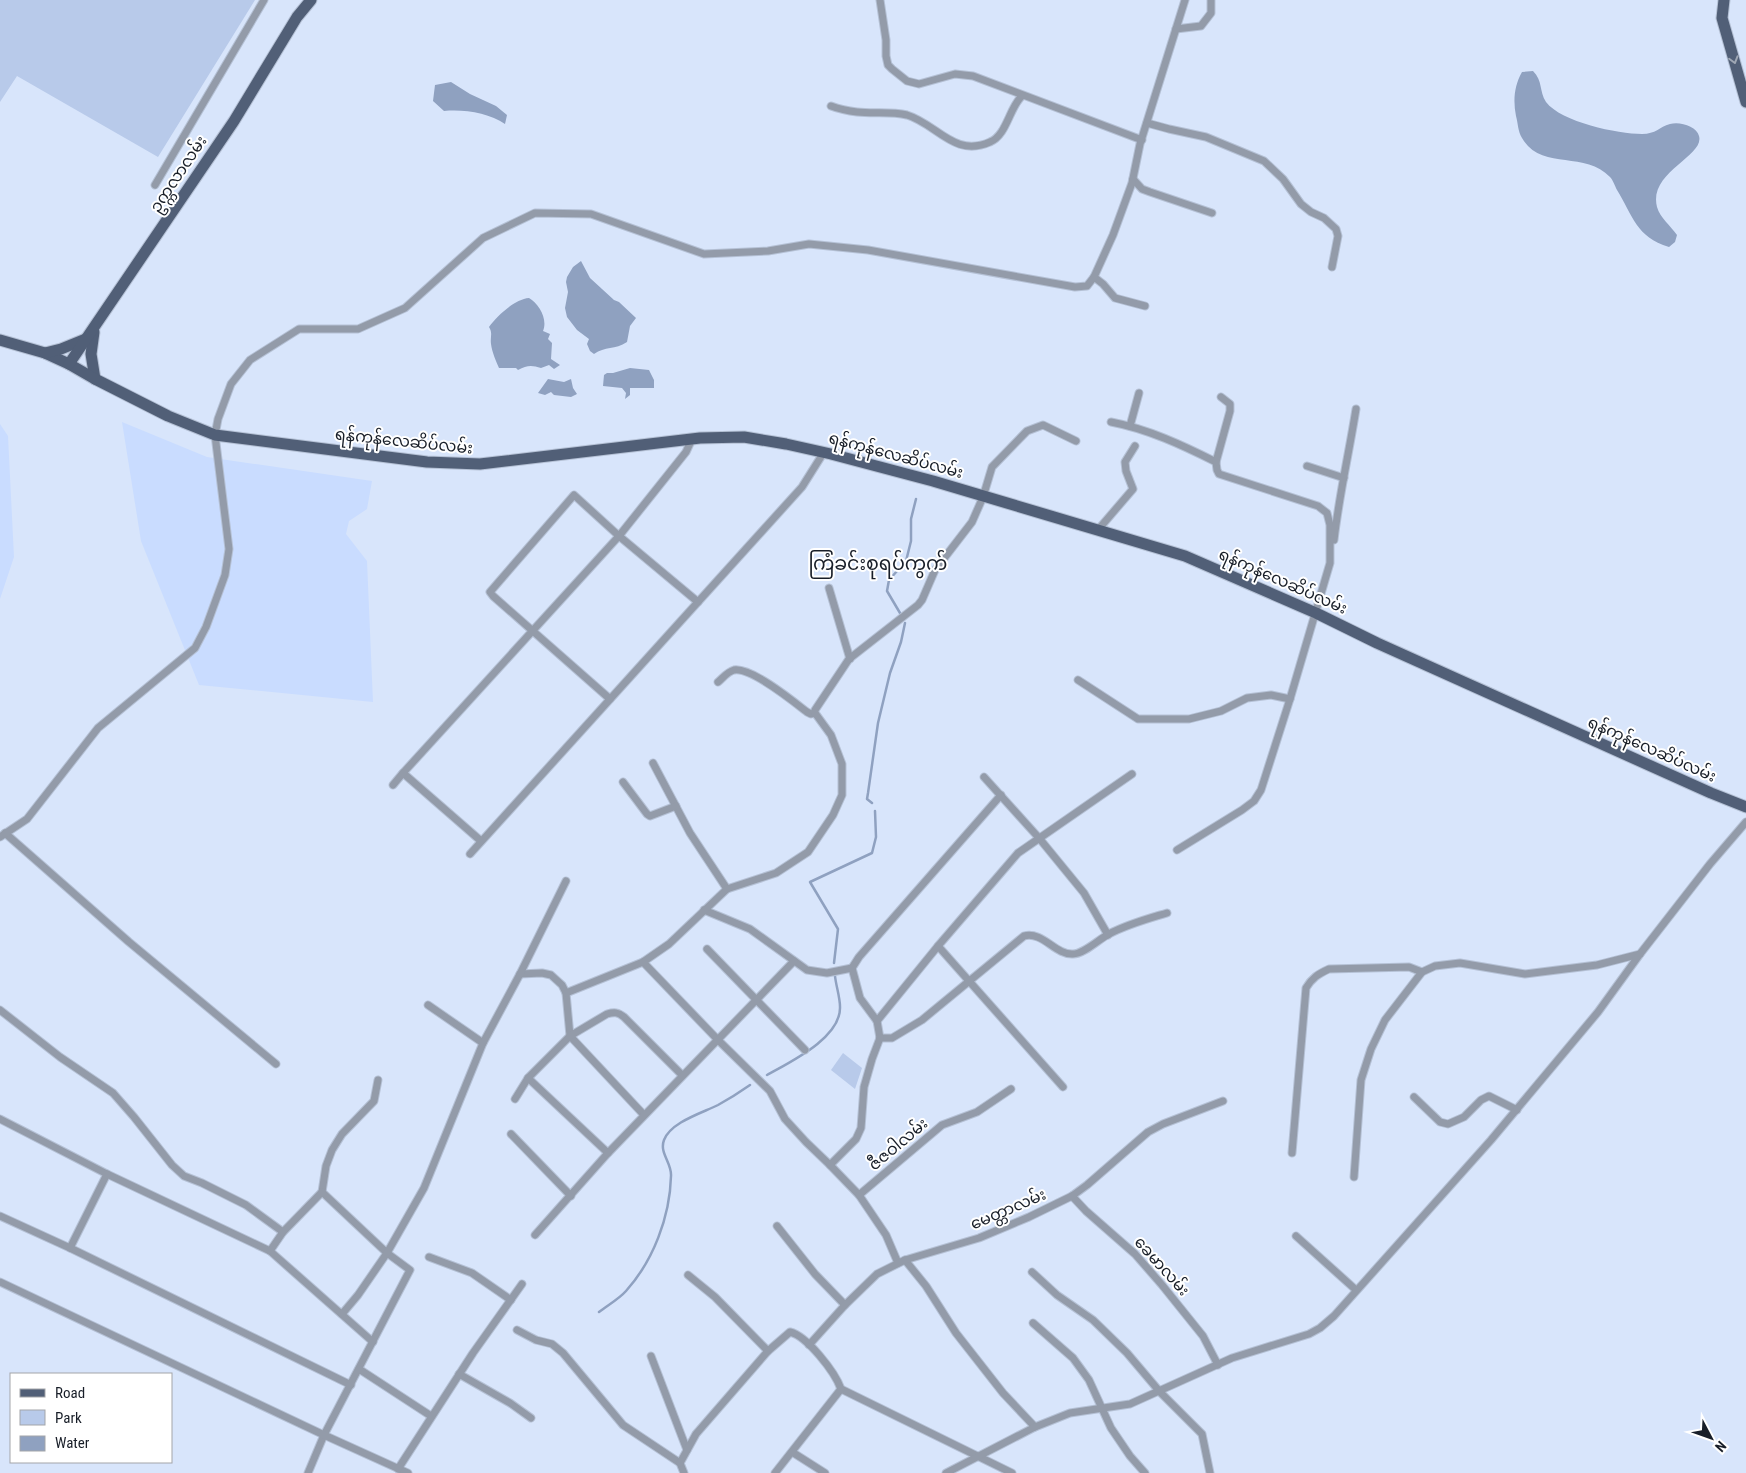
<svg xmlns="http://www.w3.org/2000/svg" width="1746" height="1473" font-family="'Roboto Condensed','Noto Sans Myanmar',sans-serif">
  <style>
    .built { fill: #c9dcff }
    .green { fill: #b8caea }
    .water { fill: #8fa1c0 }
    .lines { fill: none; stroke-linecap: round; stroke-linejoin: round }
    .stream { stroke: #8fa1c0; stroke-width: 2.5 }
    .street-casing { stroke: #b5c1d5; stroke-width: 9 }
    .primary-casing { stroke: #b5c1d5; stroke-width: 13 }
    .street { stroke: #939ba9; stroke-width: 7 }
    .primary { stroke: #515f77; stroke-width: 11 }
    .oneway { stroke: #9fa7b4 }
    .labels { text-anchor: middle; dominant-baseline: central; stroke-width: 4; stroke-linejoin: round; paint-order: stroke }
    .street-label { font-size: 16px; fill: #181e28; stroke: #fff }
    .quarter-label { font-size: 19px; fill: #181e28; stroke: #fff }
  </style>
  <rect width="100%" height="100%" fill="#d8e5fb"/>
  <g class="built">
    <polygon points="122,422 207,457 372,481 367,509 349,521 346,534 367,561 373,702 199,685 141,541"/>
    <polygon points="0,424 8,436 14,557 0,599"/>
  </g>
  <g class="green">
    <polygon points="0,0 255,0 158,157 17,76 0,102"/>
    <polygon points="843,1053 862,1068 855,1089 831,1070"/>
  </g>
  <g class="water">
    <path d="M1533 71C1543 81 1539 91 1546 102 1561 122 1618 134 1642 134 1656 134 1659 127 1670 124 1679 121 1697 126 1699 136 1705 156 1648 172 1657 207 1660 218 1671 226 1677 235L1675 242 1669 247C1636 237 1633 216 1617 190 1615 186 1613 180 1610 177 1585 150 1541 171 1522 138 1518 132 1518 123 1516 116 1513 101 1514 86 1522 72Z"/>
    <path d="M451 82 470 94 496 106 507 115 505 124C489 113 464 109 444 111L433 101 435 85Z"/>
    <path d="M581 261 590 278 614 300 619 302 636 318 630 326 627 342C615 350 605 346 594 354L590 351 587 344 589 339 577 330 567 317 565 308 568 292 566 282 567 277 573 267Z"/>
    <path d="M529 298C539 304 548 319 543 331L550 334 548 339 552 343 551 359 560 365 554 369 549 365 541 368C532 365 527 365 518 370L516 368H499C496 361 492 352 491 344 490 337 493 333 489 327 497 316 515 299 529 298Z"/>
    <polygon points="630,368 649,370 654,380 654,388 630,388 630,395 625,399 626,393 622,388 603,386 604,375 607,373 613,373"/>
    <polygon points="548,379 564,382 571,379 573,388 577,394 571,397 554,395 551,392 545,395 538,393"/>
  </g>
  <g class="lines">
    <g class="stream">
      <polyline points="900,613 887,591 889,580 906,561 911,541 911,519 916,499"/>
      <polyline points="872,803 867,799 868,793 878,723 890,673 901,642 905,623"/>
      <polyline points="834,963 838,929 810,882 872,853 876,837 875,811"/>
      <path d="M767 1075C790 1062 841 1038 840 1007 840 997 836 986 835 976"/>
      <path d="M599 1312C608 1305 619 1299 626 1291 653 1261 670 1217 671 1176 672 1163 659 1153 664 1140 671 1122 702 1113 718 1105 729 1099 740 1092 750 1085"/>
    </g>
    <defs>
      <g id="street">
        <polyline points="880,0 886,40 886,56 888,65 892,69 907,81 919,84 955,74 973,76 1142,140"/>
        <polyline points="1176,29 1201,26 1211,13 1211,0"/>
        <path d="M831 106C839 109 848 111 857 112 874 114 890 111 907 115 937 124 954 158 990 142 1007 135 1009 108 1022 96"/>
        <polyline points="1147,123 1169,129 1206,137 1264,161 1283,179 1301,204 1311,212 1324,218 1336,229 1338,236 1332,267"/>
        <polyline points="1133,179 1142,189 1150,192 1212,213"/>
        <polyline points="155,185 264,0"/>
        <polyline points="1094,277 1103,284 1115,298 1145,306"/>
        <path d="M1111 422C1148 429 1182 445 1216 462L1217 470 1219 474 1318 506 1327 513 1330 525V563L1290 699 1261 790 1254 801 1242 810 1177 850"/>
        <polyline points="1130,426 1139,393"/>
        <polyline points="692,439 686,452 619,536 698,602"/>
        <polyline points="1216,462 1230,411 1230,404 1221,397"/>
        <polyline points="1307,466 1344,478"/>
        <polyline points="1097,531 1133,489 1126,471 1125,462 1135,446"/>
        <path d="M1334 540C1339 496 1349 453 1356 409"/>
        <polyline points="829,588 850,659"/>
        <polyline points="1078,680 1138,719 1189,719 1221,711 1247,698 1271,695 1290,699"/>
        <path d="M718 682C723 678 727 672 734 670 751 667 793 701 807 712L811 714 815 713"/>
        <polyline points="653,763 690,833 727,889"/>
        <polyline points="403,773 481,841"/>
        <polyline points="984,777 1039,838 1084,893 1108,935"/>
        <polyline points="623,782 647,814 650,816 676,806"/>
        <polyline points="393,785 403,773 619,536 574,495 490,592 493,596 610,699"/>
        <polyline points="5,833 129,942 276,1064"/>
        <polyline points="0,837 27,819 98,728 195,648 206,627 225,575 229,549 215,435 218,419 231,384 250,360 299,329 358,329 405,308 483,238 535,213 591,214 704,254 768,251 809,244 868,250 1075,287 1087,286 1094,277 1113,235 1132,183 1140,144 1185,0"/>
        <polyline points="470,854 802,487 824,452"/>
        <polyline points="704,910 750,929 807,970 827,973 852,968"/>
        <polyline points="938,946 1063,1087"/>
        <polyline points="707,949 805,1050"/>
        <polyline points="643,962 718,1040 770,1091 785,1119 806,1142 830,1165 859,1195 886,1235 898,1263"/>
        <polyline points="520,974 542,973 551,975 562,985 566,993 570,1036 644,1115"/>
        <polyline points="566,993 643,962 669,944 727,889 776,873 808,852 833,815 842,795 842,764 831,735 815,713 815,710 849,659 918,605 922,600 935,570 972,522 983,497 992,467 1027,431 1043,425 1076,441"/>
        <polyline points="428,1005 483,1043"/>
        <polyline points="0,1010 60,1057 113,1093 134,1117 172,1165 184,1176 202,1183 246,1205 283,1232"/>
        <polyline points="877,1021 938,946 1018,853 1132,774"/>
        <path d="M880 1038H892L922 1020 1024 936C1043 931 1055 955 1073 954 1084 954 1099 939 1109 934 1128 924 1147 919 1167 913"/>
        <polyline points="880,1038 877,1021 860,998 852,968 859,957 1001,795"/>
        <polyline points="528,1078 608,1153"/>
        <polyline points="1414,1097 1440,1122 1448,1124 1464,1117 1481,1100 1489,1096 1517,1110"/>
        <path d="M515 1099 528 1078 570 1036 607 1014C614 1012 618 1012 624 1017L682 1075"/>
        <polyline points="0,1119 107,1174 270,1251 373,1342"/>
        <polyline points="511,1134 571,1196"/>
        <path d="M1292 1153 1306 988C1312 978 1318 974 1329 969L1409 967 1422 972"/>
        <polyline points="830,1165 856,1139 861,1128 864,1087 872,1059 880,1038"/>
        <polyline points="1354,1177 1361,1080 1371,1049 1385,1020 1422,972 1435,966 1460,963 1525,974 1597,965 1640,954"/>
        <polyline points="322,1192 326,1166 332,1150 342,1134 374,1101 378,1080"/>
        <polyline points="859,1195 942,1125 977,1112 1011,1089"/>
        <polyline points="1072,1196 1086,1211 1135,1254 1162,1285 1203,1336 1218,1365"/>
        <polyline points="0,1216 70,1248 351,1385"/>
        <polyline points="777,1226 815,1274 845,1305"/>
        <polyline points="535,1235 608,1153 794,961"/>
        <polyline points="1296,1236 1356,1290"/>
        <polyline points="70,1248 107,1174"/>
        <polyline points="270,1251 283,1232 322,1192 387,1253 410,1270 324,1435 308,1473"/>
        <polyline points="429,1257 472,1273 511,1300"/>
        <polyline points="905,1260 926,1286 956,1333 1003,1393 1035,1427"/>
        <polyline points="1032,1272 1057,1295 1093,1320 1127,1353 1160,1392 1202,1434 1210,1473"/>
        <polyline points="688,1275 715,1297 768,1351"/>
        <polyline points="0,1282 324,1435 408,1473"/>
        <polyline points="342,1314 358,1295 387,1253 424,1188 483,1043 520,974 566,881"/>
        <polyline points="1033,1323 1073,1358 1089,1380 1111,1428 1130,1456 1145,1473"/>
        <polyline points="517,1330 536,1340 552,1344 563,1353 623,1425 680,1463 684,1473"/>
        <polyline points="809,1345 845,1305 877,1274 905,1260 979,1238 1029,1217 1072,1196 1087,1185 1148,1132 1163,1124 1223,1101"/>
        <polyline points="651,1356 687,1450"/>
        <polyline points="359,1369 431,1416"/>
        <polyline points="459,1374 510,1403 531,1418"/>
        <polyline points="792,1452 825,1473"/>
        <path d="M680 1463 696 1434 768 1351 790 1332C807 1336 835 1372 841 1389L1012 1473"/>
        <polyline points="398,1469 473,1353 522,1284"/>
        <polyline points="775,1473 841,1389"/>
        <polyline points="946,1473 1035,1427 1070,1413 1130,1404 1232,1358 1309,1334 1320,1328 1334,1316 1491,1140 1598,1012 1640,954 1710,864 1746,822"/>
      </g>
      <g id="primary">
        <polyline points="1724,0 1722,18 1746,102"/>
        <polyline points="94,332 91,354 95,379"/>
        <polyline points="0,340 45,353 69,364 95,379 168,416 215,435 427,462 480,464 700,438 744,437 786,444 831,454 933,481 1185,556 1316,613 1377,643 1711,793 1746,807"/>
        <polyline points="45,353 61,349 88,338"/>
        <polyline points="69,364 234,121 297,17 311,0"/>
      </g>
    </defs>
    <use href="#street" class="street-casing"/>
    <use href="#primary" class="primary-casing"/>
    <use href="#street" class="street"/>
    <use href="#primary" class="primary"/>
  </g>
  <defs><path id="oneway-chevron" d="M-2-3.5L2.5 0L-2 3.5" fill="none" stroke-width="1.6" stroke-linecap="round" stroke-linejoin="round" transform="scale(1.25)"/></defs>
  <use class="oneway" href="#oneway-chevron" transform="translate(1734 60) rotate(74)"/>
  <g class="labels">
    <g class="street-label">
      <text transform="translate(178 174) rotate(-56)">ဥက္ကလာလမ်း</text>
      <text transform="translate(404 441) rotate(6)">ရန်ကုန်လေဆိပ်လမ်း</text>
      <text transform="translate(896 455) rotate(15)">ရန်ကုန်လေဆိပ်လမ်း</text>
      <text transform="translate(1283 581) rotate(24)">ရန်ကုန်လေဆိပ်လမ်း</text>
      <text transform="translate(1652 749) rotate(24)">ရန်ကုန်လေဆိပ်လမ်း</text>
      <text transform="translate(898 1144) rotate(-40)">ဇီဇဝါလမ်း</text>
      <text transform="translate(1008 1209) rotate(-23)">မေတ္တာလမ်း</text>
      <text transform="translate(1162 1266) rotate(48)">ခေမာလမ်း</text>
    </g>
    <g class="quarter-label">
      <text x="878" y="563">ကြံခင်းစုရပ်ကွက်</text>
    </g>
  </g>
  <rect x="10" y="1373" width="162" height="90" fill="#ffffff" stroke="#a3a5a9"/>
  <rect x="20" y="1389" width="25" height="8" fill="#515f77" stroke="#a3a5a9"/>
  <text x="55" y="1398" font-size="15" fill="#181e28">Road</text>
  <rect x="20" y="1410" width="25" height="15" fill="#b8caea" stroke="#a3a5a9"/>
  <text x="55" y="1423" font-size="15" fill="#181e28">Park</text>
  <rect x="20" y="1436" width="25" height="15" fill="#8fa1c0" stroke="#a3a5a9"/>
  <text x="55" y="1448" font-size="15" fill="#181e28">Water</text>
  <g transform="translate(1711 1438) rotate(131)" stroke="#ffffff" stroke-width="4" paint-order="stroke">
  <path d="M0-4L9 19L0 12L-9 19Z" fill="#181e28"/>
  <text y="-8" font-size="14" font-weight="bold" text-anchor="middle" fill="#181e28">N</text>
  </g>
</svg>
